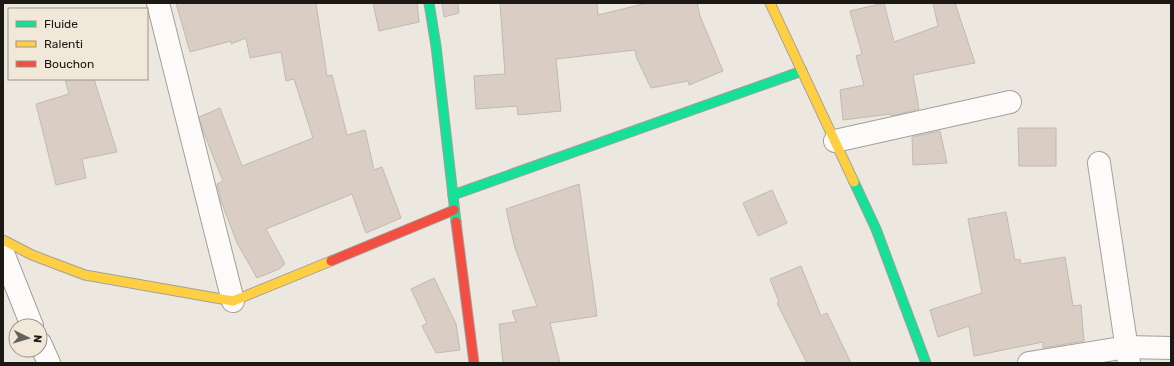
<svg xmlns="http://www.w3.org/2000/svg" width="1174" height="366" font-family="Rubik,sans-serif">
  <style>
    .building { fill: #dacdc3; stroke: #c0bab5 }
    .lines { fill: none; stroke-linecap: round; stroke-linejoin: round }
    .street-casing { stroke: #a3a09a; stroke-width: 24 }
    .fast-casing { stroke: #a3a09a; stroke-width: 11 }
    .slow-casing { stroke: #a3a09a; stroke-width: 11 }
    .jam-casing { stroke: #a3a09a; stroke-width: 11 }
    .street { stroke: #fcfbfa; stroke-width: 22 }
    .fast { stroke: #16e098; stroke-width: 9 }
    .slow { stroke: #ffcf43; stroke-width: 9 }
    .jam { stroke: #f24e42; stroke-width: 9 }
  </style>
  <rect width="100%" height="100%" fill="#ece7df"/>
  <g class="building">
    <polygon points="176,3 316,3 327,76 332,75 347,135 365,130 374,170 382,167 401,218 366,233 352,194 266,229 285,264 279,269 257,278 237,243 221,201 217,184 223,181 202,128 199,117 220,108 242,166 313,138 294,79 286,81 281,52 250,58 246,38 231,44 231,41 190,52"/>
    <polygon points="373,3 417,3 419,22 379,31"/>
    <polygon points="442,3 458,3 459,13 444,17"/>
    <polygon points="500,3 597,3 598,15 647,3 697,3 700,16 723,71 689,85 688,81 651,88 637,59 635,50 556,59 561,111 518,115 517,106 476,109 474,76 505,74"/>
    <polygon points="884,3 894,42 938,26 933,3 955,3 975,63 913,75 919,109 891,116 891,114 843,120 840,90 864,85 856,56 862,54 850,11"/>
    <polygon points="65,79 94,79 117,152 82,159 86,178 56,185 36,104 69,94"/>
    <polygon points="1018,128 1056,128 1056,166 1019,166"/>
    <polygon points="940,131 947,163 913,165 912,137"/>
    <polygon points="579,184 597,316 550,323 560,363 503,363 499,324 516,322 512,311 537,306 515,248 506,209"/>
    <polygon points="772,190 787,223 758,236 743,203"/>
    <polygon points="1006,212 1015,260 1020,259 1021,264 1065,257 1073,306 1081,305 1084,341 1043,348 1043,342 974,356 969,326 938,337 930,310 982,293 968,219"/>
    <polygon points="801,266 821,316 827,313 851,363 807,363 777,303 779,302 770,279"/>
    <polygon points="434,278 456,324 460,350 436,353 422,326 427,323 411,289"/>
  </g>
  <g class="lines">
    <defs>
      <g id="street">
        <polyline points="158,3 233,301"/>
        <polyline points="835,141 1010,102"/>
        <polyline points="1099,163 1129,363"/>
        <polyline points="3,253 32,326"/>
        <polyline points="40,343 49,363"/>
        <polyline points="1029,363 1127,347 1171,348"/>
      </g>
      <g id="fast">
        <polyline points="429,3 436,46 456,222"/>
        <polyline points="854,182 876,229 926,363"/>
        <polyline points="453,195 802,71"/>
      </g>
      <g id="slow">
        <polyline points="770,3 854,182"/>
        <polyline points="3,240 32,255 85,275 233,301 331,261"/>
      </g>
      <g id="jam">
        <polyline points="456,222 474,363"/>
        <polyline points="331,261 454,210"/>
      </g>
    </defs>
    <use href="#street" class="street-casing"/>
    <use href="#fast" class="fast-casing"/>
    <use href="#slow" class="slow-casing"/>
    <use href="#jam" class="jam-casing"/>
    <use href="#street" class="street"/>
    <use href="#fast" class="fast"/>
    <use href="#slow" class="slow"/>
    <use href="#jam" class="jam"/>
  </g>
  <rect width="1174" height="366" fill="none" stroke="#1c1914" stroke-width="8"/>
  <rect x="8" y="8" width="140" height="72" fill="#f1e8da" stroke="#9c958b"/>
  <rect x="16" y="21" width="20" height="6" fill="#16e098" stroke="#9c958b"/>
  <text x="44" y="28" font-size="12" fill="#1c1914">Fluide</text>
  <rect x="16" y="41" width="20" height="6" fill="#ffcf43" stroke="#9c958b"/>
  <text x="44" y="48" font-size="12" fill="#1c1914">Ralenti</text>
  <rect x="16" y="61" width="20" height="6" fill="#f24e42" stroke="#9c958b"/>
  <text x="44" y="68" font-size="12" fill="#1c1914">Bouchon</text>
  <g transform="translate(28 338) rotate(95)"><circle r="19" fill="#f1e8da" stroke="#9c958b"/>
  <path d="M0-3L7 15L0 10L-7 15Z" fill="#65615b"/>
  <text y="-6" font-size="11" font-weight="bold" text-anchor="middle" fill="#1c1914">N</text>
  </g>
</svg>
